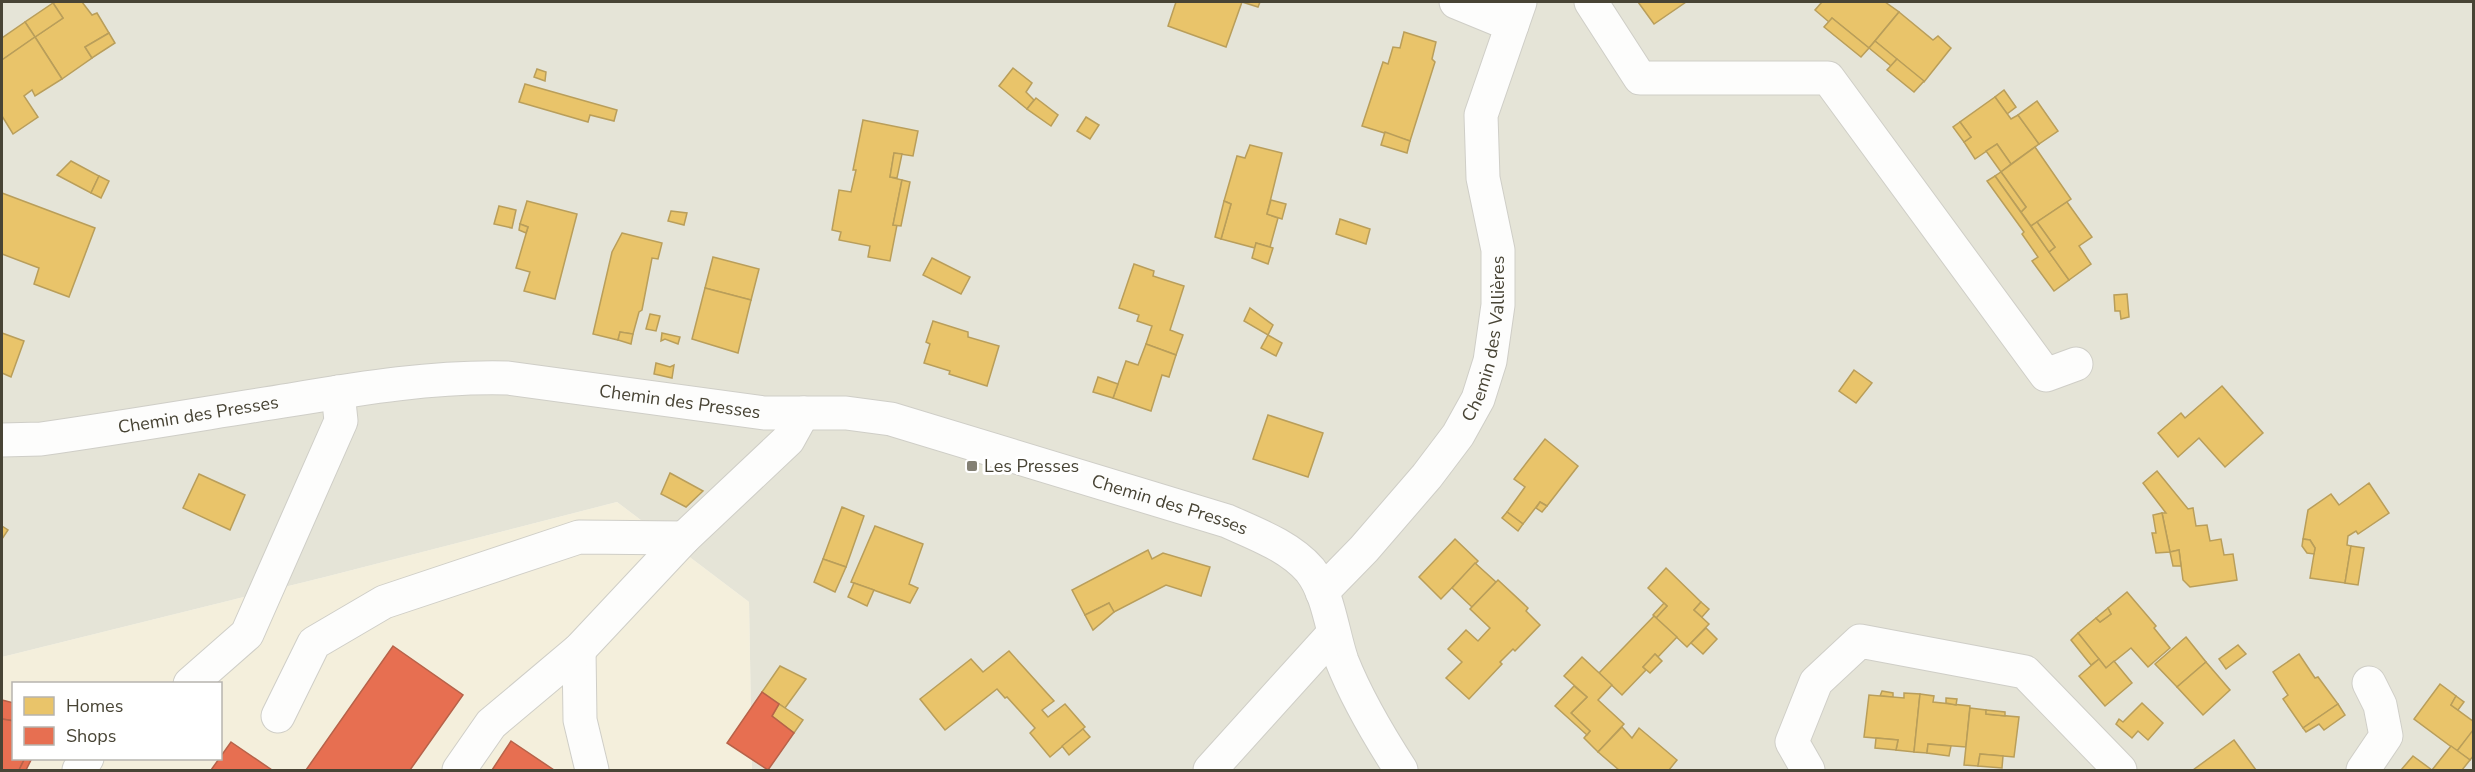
<svg xmlns="http://www.w3.org/2000/svg" width="2475" height="772" font-family="'Nunito Sans',sans-serif">
  <style>
    .residential { fill: #e5e4d7 }
    .commercial { fill: #f4efdc; fill-rule: evenodd }
    .homes { fill: #e9c46a; stroke: #b99e5a; stroke-width: 1.5 }
    .shops { fill: #e76f51; stroke: #b76249; stroke-width: 1.5 }
    .lines { fill: none; stroke-linecap: round; stroke-linejoin: round }
    .minor-casing { stroke: #cfcec7; stroke-width: 35 }
    .minor { stroke: #fdfdfc; stroke-width: 33 }
    .poi-dot { fill: #838074; stroke: #fff; stroke-width: 2 }
    .labels { text-anchor: middle; dominant-baseline: central; stroke-width: 6; stroke-linejoin: round; paint-order: stroke }
    .street-label { font-size: 18px; fill: #484435; stroke: #fff }
    .poi-label { font-size: 18px; fill: #484435; stroke: #fff; text-anchor: start }
  </style>
  <rect width="100%" height="100%" fill="#f0f0ea"/>
  <polygon class="residential" points="2,2 2473,2 2473,770 752,770 749,602 617,502 325,577 2,657"/>
  <path class="commercial" d="M617 502 749 602 752 770H2V657L325 577ZM14 684H220V758H14Z"/>
  <g class="homes">
    <polygon points="56,2 82,2 92,15 97,13 109,33 85,47 92,58 62,79 35,37 63,18 53,3"/>
    <polygon points="1176,2 1260,2 1258,7 1242,2 1226,47 1168,26"/>
    <polygon points="1638,2 1686,2 1654,24"/>
    <polygon points="1822,2 1885,2 1899,12 1869,48 1832,18 1829,22 1815,10"/>
    <polygon points="53,3 63,18 35,37 25,22"/>
    <polygon points="1899,12 1933,40 1938,36 1951,48 1924,82 1875,41"/>
    <polygon points="1832,18 1869,48 1861,57 1824,27"/>
    <polygon points="25,22 35,37 2,60 2,38"/>
    <polygon points="1404,32 1436,42 1432,59 1435,62 1410,141 1362,126 1383,62 1388,64 1393,47 1400,48"/>
    <polygon points="109,33 115,43 92,58 85,47"/>
    <polygon points="35,37 62,79 35,96 32,90 24,96 38,117 13,134 2,116 2,60"/>
    <polygon points="1875,41 1897,59 1891,66 1869,48"/>
    <polygon points="1897,59 1924,81 1914,92 1887,70"/>
    <polygon points="1013,68 1032,83 1026,92 1034,100 1027,109 999,86"/>
    <polygon points="537,69 546,72 545,81 534,77"/>
    <polygon points="525,84 617,110 614,121 590,115 588,122 519,102"/>
    <polygon points="2004,90 2016,107 2007,114 1995,97"/>
    <polygon points="1995,97 2011,119 2018,115 2039,144 2011,164 1997,144 1975,159 1964,142 1971,137 1960,122"/>
    <polygon points="1036,98 1058,115 1051,126 1027,109"/>
    <polygon points="2037,101 2058,131 2039,144 2018,115"/>
    <polygon points="1086,117 1099,125 1090,139 1077,131"/>
    <polygon points="863,120 918,131 913,156 894,153 890,177 902,180 893,225 897,225 890,261 868,257 870,246 839,240 841,232 832,230 839,190 851,192 856,170 853,170"/>
    <polygon points="1960,122 1971,137 1964,142 1953,127"/>
    <polygon points="1385,132 1410,141 1407,153 1381,145"/>
    <polygon points="1997,144 2011,164 2001,172 1986,151"/>
    <polygon points="1250,145 1282,153 1267,214 1278,218 1270,247 1256,243 1255,248 1221,239 1231,204 1224,201 1237,156 1245,158"/>
    <polygon points="2035,147 2071,199 2031,226 2021,212 2026,207 2001,172"/>
    <polygon points="894,153 902,154 897,178 890,177"/>
    <polygon points="71,161 99,176 91,193 57,175"/>
    <polygon points="2001,172 2026,207 2021,212 1995,176"/>
    <polygon points="99,176 109,181 101,198 91,193"/>
    <polygon points="1995,176 2069,280 2054,291 2032,261 2038,257 2022,234 2024,232 1987,181"/>
    <polygon points="902,180 910,182 901,226 893,225"/>
    <polygon points="2,193 95,228 69,297 34,284 39,268 2,254"/>
    <polygon points="1271,200 1286,204 1282,219 1267,214"/>
    <polygon points="527,201 577,214 555,299 524,291 530,272 516,268 528,227 520,224"/>
    <polygon points="1224,201 1231,204 1221,239 1215,237"/>
    <polygon points="2067,202 2092,237 2079,246 2091,264 2069,280 2049,252 2055,247 2037,222"/>
    <polygon points="499,206 516,210 512,228 494,224"/>
    <polygon points="671,211 687,213 684,225 668,221"/>
    <polygon points="1340,219 1370,229 1366,244 1336,234"/>
    <polygon points="2037,222 2055,247 2049,252 2031,226"/>
    <polygon points="520,224 528,227 526,233 519,230"/>
    <polygon points="622,233 662,243 658,259 652,258 642,310 639,312 633,334 620,332 618,340 593,334 612,252"/>
    <polygon points="1256,243 1273,248 1268,264 1252,258"/>
    <polygon points="713,257 759,269 751,300 705,288"/>
    <polygon points="932,258 970,277 961,294 923,275"/>
    <polygon points="1134,264 1154,271 1153,276 1184,286 1170,330 1183,335 1176,355 1146,344 1152,326 1137,321 1139,315 1119,308"/>
    <polygon points="705,288 751,300 738,353 692,339"/>
    <polygon points="2127,294 2129,317 2121,319 2120,311 2115,311 2114,295"/>
    <polygon points="1250,308 1273,325 1268,335 1244,321"/>
    <polygon points="650,314 660,316 656,331 646,329"/>
    <polygon points="933,321 968,332 968,337 999,346 987,386 949,374 950,371 924,363 930,344 926,342"/>
    <polygon points="620,332 633,334 631,344 618,340"/>
    <polygon points="2,333 24,341 11,377 2,373"/>
    <polygon points="662,333 680,337 678,344 665,339 661,341"/>
    <polygon points="1268,335 1282,343 1276,356 1261,348"/>
    <polygon points="1146,344 1176,355 1169,377 1162,375 1151,411 1113,398 1126,361 1138,365"/>
    <polygon points="656,363 670,367 674,365 672,378 654,374"/>
    <polygon points="1854,370 1872,383 1856,403 1839,391"/>
    <polygon points="1098,377 1118,384 1113,398 1093,392"/>
    <polygon points="2222,386 2263,433 2225,467 2199,438 2178,457 2158,433 2181,413 2185,418"/>
    <polygon points="1268,415 1323,433 1308,477 1253,459"/>
    <polygon points="1545,439 1578,466 1547,506 1540,502 1523,524 1507,512 1525,487 1514,479"/>
    <polygon points="2157,471 2188,509 2193,508 2196,526 2207,525 2210,541 2221,539 2224,555 2233,554 2237,580 2190,587 2183,580 2179,550 2170,552 2162,513 2166,513 2143,483"/>
    <polygon points="670,473 703,491 686,507 661,494"/>
    <polygon points="199,474 245,495 230,530 183,508"/>
    <polygon points="2369,483 2389,513 2358,534 2356,531 2348,536 2347,545 2351,546 2345,583 2310,578 2315,548 2310,540 2303,539 2308,510 2331,494 2339,505"/>
    <polygon points="1540,502 1547,506 1542,512 1536,508"/>
    <polygon points="842,507 864,516 846,567 823,559"/>
    <polygon points="1507,512 1523,524 1518,531 1502,518"/>
    <polygon points="2162,513 2170,552 2156,553 2152,533 2156,533 2153,515"/>
    <polygon points="2,526 8,530 2,539"/>
    <polygon points="875,526 923,544 909,584 918,588 910,603 851,582"/>
    <polygon points="1455,539 1478,561 1441,599 1419,577"/>
    <polygon points="2303,539 2310,540 2315,548 2314,554 2307,553 2302,546"/>
    <polygon points="2351,546 2364,548 2358,585 2345,583"/>
    <polygon points="1148,550 1152,559 1163,553 1210,567 1201,596 1166,585 1114,612 1109,603 1085,615 1072,590"/>
    <polygon points="2179,550 2181,566 2173,566 2170,552"/>
    <polygon points="823,559 846,567 835,592 814,582"/>
    <polygon points="1475,563 1496,582 1472,607 1452,588"/>
    <polygon points="1666,568 1701,602 1694,610 1709,624 1687,647 1656,618 1667,606 1648,588"/>
    <polygon points="1498,580 1528,608 1526,611 1540,625 1515,651 1513,649 1500,662 1502,664 1469,699 1446,678 1462,662 1448,649 1466,630 1478,641 1490,628 1470,609"/>
    <polygon points="854,583 874,590 867,606 848,597"/>
    <polygon points="2127,592 2156,626 2154,628 2170,648 2148,667 2131,648 2106,668 2078,633 2096,618 2100,622 2111,614 2108,608"/>
    <polygon points="1701,602 1709,609 1702,617 1694,610"/>
    <polygon points="1109,603 1114,612 1093,630 1085,615"/>
    <polygon points="1664,603 1667,606 1656,618 1653,615"/>
    <polygon points="2108,608 2111,614 2100,622 2096,618"/>
    <polygon points="1654,616 1677,637 1658,657 1655,654 1643,667 1646,670 1622,695 1599,673"/>
    <polygon points="1706,628 1717,639 1703,654 1691,643"/>
    <polygon points="2078,633 2099,659 2091,665 2071,640"/>
    <polygon points="2186,637 2206,662 2177,687 2155,664"/>
    <polygon points="2238,645 2246,654 2226,669 2219,659"/>
    <polygon points="1009,651 1054,701 1042,710 1048,717 1065,704 1085,727 1050,757 1030,733 1035,728 1007,697 1005,698 997,689 945,730 920,699 971,659 983,672"/>
    <polygon points="1655,654 1662,661 1650,673 1643,667"/>
    <polygon points="2299,654 2315,678 2318,677 2338,704 2303,728 2283,699 2288,695 2273,672"/>
    <polygon points="1582,657 1612,685 1598,700 1624,724 1598,752 1584,738 1590,731 1571,713 1587,697 1564,676"/>
    <polygon points="2099,659 2106,668 2114,661 2132,683 2105,706 2079,676"/>
    <polygon points="2206,662 2230,690 2203,715 2177,687"/>
    <polygon points="780,666 806,679 785,708 762,692"/>
    <polygon points="2440,684 2456,696 2451,705 2474,722 2474,730 2457,751 2414,719"/>
    <polygon points="1574,686 1587,697 1571,713 1590,731 1587,735 1555,706"/>
    <polygon points="1882,691 1893,693 1893,697 1880,696"/>
    <polygon points="1904,693 1920,694 1914,752 1896,750 1898,740 1864,737 1869,695 1904,698"/>
    <polygon points="1920,694 1934,696 1933,702 1970,706 1966,747 1928,744 1927,753 1914,752"/>
    <polygon points="2456,696 2464,702 2458,710 2451,705"/>
    <polygon points="1946,698 1957,699 1956,705 1946,703"/>
    <polygon points="2142,703 2163,723 2148,740 2138,731 2132,738 2116,724 2119,719 2123,722"/>
    <polygon points="779,704 803,720 794,733 772,716"/>
    <polygon points="2338,704 2345,715 2324,730 2319,724 2306,732 2303,728"/>
    <polygon points="1970,708 1986,710 1986,714 2019,717 2014,757 1980,754 1978,766 1964,765"/>
    <polygon points="1986,710 2005,712 2005,716 1986,714"/>
    <polygon points="1622,727 1632,738 1639,728 1677,760 1669,770 1619,770 1598,752"/>
    <polygon points="1083,729 1090,737 1069,755 1062,746"/>
    <polygon points="2473,730 2474,755 2470,760 2457,751"/>
    <polygon points="1876,738 1898,740 1896,750 1875,748"/>
    <polygon points="2234,740 2256,770 2193,770"/>
    <polygon points="1928,744 1951,746 1949,756 1927,753"/>
    <polygon points="2451,746 2470,760 2462,770 2432,770"/>
    <polygon points="1980,754 2003,756 2002,768 1978,766"/>
    <polygon points="2413,756 2432,770 2433,770 2401,770"/>
  </g>
  <g class="shops">
    <polygon points="393,646 463,695 410,770 306,770"/>
    <polygon points="762,692 779,704 772,716 794,733 768,770 727,743"/>
    <polygon points="2,700 14,703 14,721 2,719"/>
    <polygon points="2,719 14,721 14,758 25,758 19,770 2,770"/>
    <polygon points="511,741 554,770 492,770"/>
    <polygon points="231,742 272,770 211,770"/>
    <polygon points="25,758 32,758 26,770 19,770"/>
  </g>
  <g class="lines">
    <defs>
      <g id="minor">
        <polyline points="1456,2 1512,25"/>
        <polyline points="1591,2 1640,78 1828,78 2046,375 2076,364"/>
        <path id="s1" d="M2 440 41 439C125 427 207 413 290 400 362 388 435 376 508 378L764 413H846L891 419 1227 521C1256 534 1289 546 1310 570 1329 594 1332 632 1342 661 1357 699 1379 736 1401 770"/>
        <path id="s2" d="M1322 592 1364 549 1427 476 1458 435 1478 399 1490 361 1498 305V250L1483 178 1481 115 1520 2"/>
        <polyline points="579,650 580,720 592,770"/>
        <polyline points="190,684 247,634 341,421 338,392"/>
        <polyline points="278,716 314,643 384,602 579,537 684,538"/>
        <polyline points="79,770 87,758"/>
        <polyline points="459,770 491,724 579,650 684,538 788,440 803,413"/>
        <polyline points="1210,770 1333,634"/>
        <polyline points="1808,770 1792,742 1816,682 1860,641 2025,672 2120,770"/>
        <polyline points="2363,770 2386,736 2380,705 2369,683"/>
      </g>
    </defs>
    <use href="#minor" class="minor-casing"/>
    <use href="#minor" class="minor"/>
  </g>
  <rect class="poi-dot" x="966" y="460" width="12" height="12" rx="3"/>
  <g class="labels">
    <g class="street-label">
      <text stroke="none"><textPath href="#s2" startOffset="310">Chemin des Vallières</textPath></text>
      <text stroke="none"><textPath href="#s1" startOffset="684">Chemin des Presses</textPath></text>
      <text stroke="none"><textPath href="#s1" startOffset="198">Chemin des Presses</textPath></text>
      <text stroke="none"><textPath href="#s1" startOffset="1188">Chemin des Presses</textPath></text>
    </g>
    <g class="poi-label">
      <text x="984" y="466">Les Presses</text>
    </g>
  </g>
  <rect width="2475" height="772" fill="none" stroke="#484435" stroke-width="6"/>
  <rect x="12" y="682" width="210" height="78" fill="#ffffff" stroke="#b6b4ae" stroke-width="1.5"/>
  <rect x="24" y="697" width="30" height="18" fill="#e9c46a" stroke="#b6b4ae" stroke-width="1.5"/>
  <text x="66" y="712" font-size="18" fill="#484435">Homes</text>
  <rect x="24" y="727" width="30" height="18" fill="#e76f51" stroke="#b6b4ae" stroke-width="1.5"/>
  <text x="66" y="742" font-size="18" fill="#484435">Shops</text>
</svg>
